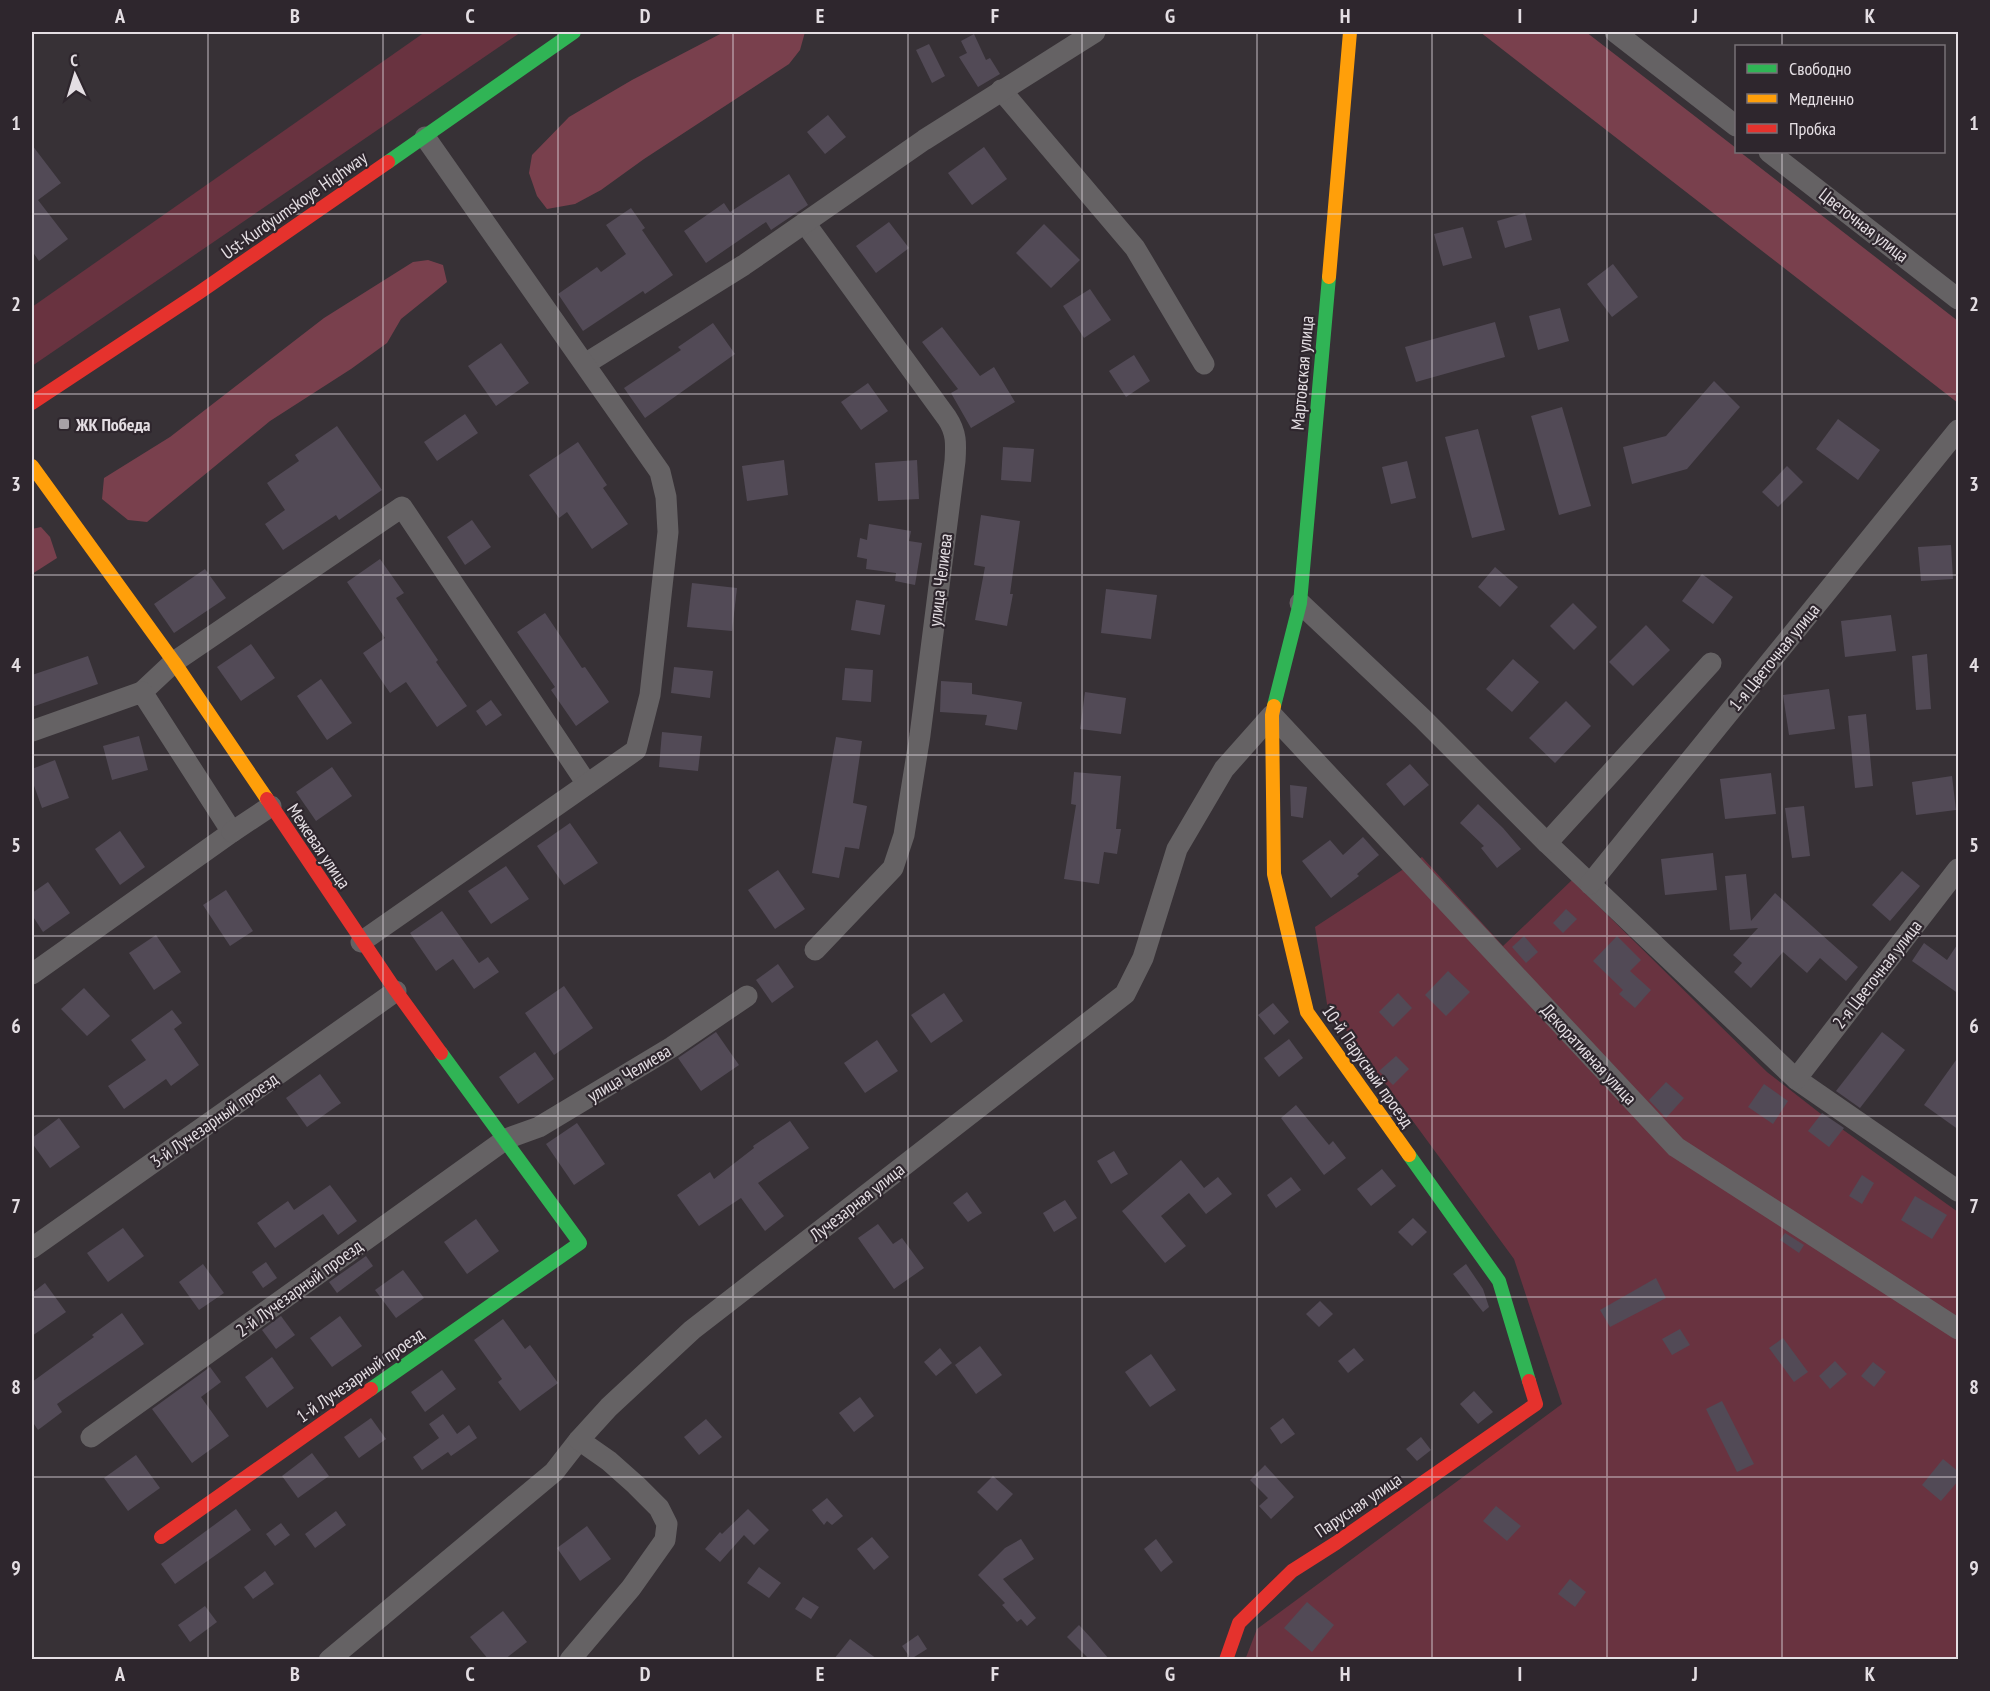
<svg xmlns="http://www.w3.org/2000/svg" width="1990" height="1691" font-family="'PT Sans Narrow',sans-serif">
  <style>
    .green { fill: #693340 }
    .forest { fill: #79404d }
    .building { fill: #524a56 }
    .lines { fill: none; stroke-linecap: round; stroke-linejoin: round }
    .street { stroke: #656264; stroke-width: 21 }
    .fast { stroke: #30b455; stroke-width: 14 }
    .slow { stroke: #ff9f0a; stroke-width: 14 }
    .jam { stroke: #e5322d; stroke-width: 14 }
    .grid { fill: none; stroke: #e4dee3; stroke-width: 1.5; stroke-opacity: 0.55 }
    .poi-dot { fill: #a7a1a6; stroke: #2e262d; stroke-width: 2 }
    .labels { text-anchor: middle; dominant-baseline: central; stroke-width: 4.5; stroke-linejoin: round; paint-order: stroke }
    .street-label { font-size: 18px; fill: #e4dee3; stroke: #2e262d }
    .poi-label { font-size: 18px; font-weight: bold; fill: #e4dee3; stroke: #2e262d; text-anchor: start }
    .neatline { fill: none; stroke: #e4dee3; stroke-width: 2 }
    .grid-label { font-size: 20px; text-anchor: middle; font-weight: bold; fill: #e4dee3 }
  </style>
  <rect width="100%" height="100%" fill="#373136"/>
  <g class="green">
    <polygon points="425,32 521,32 32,366 32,307"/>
    <polygon points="1422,857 1503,946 1572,880 1767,1072 1821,1114 1958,1212 1958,1659 1245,1660 1257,1629 1562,1404 1514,1259 1327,1004 1315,927"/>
  </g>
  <g class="forest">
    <polygon points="724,32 805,32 800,50 789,64 644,159 601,190 575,204 547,209 537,196 529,173 532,155 569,117 632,80"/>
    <polygon points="1480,32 1586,32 1736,148 1736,152 1740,152 1958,321 1958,403"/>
    <polygon points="428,260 443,265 447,282 401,319 387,343 351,369 270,421 147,522 128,520 102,499 104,478 170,437 324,318 413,262"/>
    <polygon points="41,527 50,537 57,558 32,574 32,529"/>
  </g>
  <g class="building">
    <polygon points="974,34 986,60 990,58 1000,74 978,87 959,57 967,53 961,41"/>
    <polygon points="929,44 945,76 932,83 916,50"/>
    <polygon points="828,115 846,137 825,154 807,132"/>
    <polygon points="32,145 61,183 38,200 68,239 39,261 32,251"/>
    <polygon points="984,147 1007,179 972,205 948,173"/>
    <polygon points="789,174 808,205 771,230 766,222 706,263 684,231 724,203 730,212"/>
    <polygon points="631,208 645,228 642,230 673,275 645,294 643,291 583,331 558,294 597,267 601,272 626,254 606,225"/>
    <polygon points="1525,213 1532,240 1505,248 1497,221"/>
    <polygon points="889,222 909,248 876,273 856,246"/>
    <polygon points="1044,224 1080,260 1051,288 1016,253"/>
    <polygon points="1463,227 1472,258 1443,266 1434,234"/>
    <polygon points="1613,264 1638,297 1612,317 1587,284"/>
    <polygon points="1090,289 1111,320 1084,338 1063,306"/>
    <polygon points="1560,308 1569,341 1538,350 1529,316"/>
    <polygon points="1495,322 1505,357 1416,382 1405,347"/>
    <polygon points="713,323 735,354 645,418 624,388 681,350 678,347"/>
    <polygon points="942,327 980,376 994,367 1015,402 971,428 951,393 958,389 922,342"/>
    <polygon points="501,343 529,383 496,406 468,366"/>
    <polygon points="1134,355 1150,381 1126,397 1109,371"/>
    <polygon points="1714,381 1740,407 1687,469 1632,484 1623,447 1666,436"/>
    <polygon points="868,383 888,411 861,430 841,402"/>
    <polygon points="1562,407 1591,506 1559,515 1531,416"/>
    <polygon points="465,414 478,433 437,461 424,442"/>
    <polygon points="1838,419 1880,450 1858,480 1816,449"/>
    <polygon points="337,426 382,490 339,520 336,515 283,550 265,524 285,510 267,483 299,461 295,455"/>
    <polygon points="1478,429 1505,530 1472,538 1445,437"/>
    <polygon points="578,442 607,485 603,488 628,524 592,549 567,512 559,518 529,475"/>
    <polygon points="1003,447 1034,449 1031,482 1001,480"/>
    <polygon points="784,460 788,495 747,501 742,466"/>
    <polygon points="917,460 919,499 878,501 875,463"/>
    <polygon points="1407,461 1416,498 1391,504 1382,467"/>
    <polygon points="1787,466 1803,482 1778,507 1762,492"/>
    <polygon points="981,515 1020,521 1010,594 1013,594 1007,626 975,620 985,567 974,565"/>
    <polygon points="472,520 491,547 465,565 447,537"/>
    <polygon points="869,524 911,531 909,541 922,543 915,585 895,581 896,573 866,569 867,559 857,557 860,538 867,540"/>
    <polygon points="1951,545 1953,579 1921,581 1918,547"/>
    <polygon points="380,559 404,593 396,598 438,660 436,662 467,706 437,727 406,682 390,693 363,653 385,638 347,582"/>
    <polygon points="1495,567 1518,587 1500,607 1478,587"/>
    <polygon points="205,569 226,598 174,633 154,604"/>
    <polygon points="1702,574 1733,597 1713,624 1682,601"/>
    <polygon points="692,583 737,588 732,631 687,627"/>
    <polygon points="1106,589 1157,595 1151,639 1101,633"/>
    <polygon points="856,600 885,605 880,635 851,630"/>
    <polygon points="1573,603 1597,627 1574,650 1550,626"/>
    <polygon points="545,613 582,668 585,667 609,702 576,726 551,690 555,687 517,632"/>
    <polygon points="1891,615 1896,651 1845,657 1841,621"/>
    <polygon points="1646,625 1670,650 1633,686 1609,662"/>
    <polygon points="251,644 275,678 241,701 217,667"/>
    <polygon points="1927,654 1931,709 1916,710 1912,656"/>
    <polygon points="88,656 98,684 32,707 32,675"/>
    <polygon points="1513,659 1539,682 1512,712 1486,689"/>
    <polygon points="674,667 713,671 710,698 671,693"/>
    <polygon points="845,668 873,670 871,702 842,700"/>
    <polygon points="321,679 352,723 327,740 297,696"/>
    <polygon points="941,681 972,683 972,694 1022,702 1017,730 985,725 987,715 940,712"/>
    <polygon points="1829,689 1835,729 1789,735 1783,695"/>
    <polygon points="1085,692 1126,698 1121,734 1080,729"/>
    <polygon points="491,700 502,715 486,726 476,711"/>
    <polygon points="1566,701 1591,726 1555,763 1529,738"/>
    <polygon points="1866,714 1873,786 1855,788 1848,716"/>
    <polygon points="662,732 702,736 698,771 659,767"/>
    <polygon points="139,736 148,770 112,780 103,746"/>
    <polygon points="836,737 862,741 853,803 867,806 859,849 845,847 839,878 812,873"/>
    <polygon points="55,760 69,798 42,808 32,780 32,769"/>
    <polygon points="1410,764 1429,785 1404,806 1386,784"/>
    <polygon points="332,767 352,796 316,821 296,792"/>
    <polygon points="1074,772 1121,776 1116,829 1121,829 1117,854 1104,852 1099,884 1064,879 1076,805 1071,804"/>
    <polygon points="1771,773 1776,814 1725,819 1720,779"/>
    <polygon points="1952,776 1956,810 1916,815 1912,782"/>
    <polygon points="1290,785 1307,787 1303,818 1291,816"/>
    <polygon points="1478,804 1503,828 1521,849 1497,868 1481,848 1484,846 1460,823"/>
    <polygon points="1804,806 1810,856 1792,858 1785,808"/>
    <polygon points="570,823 598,863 564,885 537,846"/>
    <polygon points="120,831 145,867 120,885 95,849"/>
    <polygon points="1363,837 1379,855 1357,874 1359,876 1331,898 1302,861 1330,840 1343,855"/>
    <polygon points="1713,853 1717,890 1665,895 1661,859"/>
    <polygon points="506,866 529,899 491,924 468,891"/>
    <polygon points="778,870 805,909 775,929 748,890"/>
    <polygon points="1902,871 1920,886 1890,921 1872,905"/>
    <polygon points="1746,874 1751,921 1775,893 1858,967 1846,981 1820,958 1807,973 1783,952 1751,988 1734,972 1742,963 1733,955 1758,928 1730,930 1725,876"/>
    <polygon points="48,882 70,913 43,932 32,915 32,893"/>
    <polygon points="226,890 253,931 230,946 203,905"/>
    <polygon points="1566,909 1577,919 1563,933 1553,923"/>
    <polygon points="442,911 479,963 488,957 499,972 474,989 453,959 436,971 410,933"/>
    <polygon points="156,935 181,972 154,990 129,953"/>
    <polygon points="1524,936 1538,952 1526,963 1512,947"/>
    <polygon points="1617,936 1641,960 1630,971 1651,990 1635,1008 1619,994 1623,990 1593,961"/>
    <polygon points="1959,942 1959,994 1912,961 1924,943 1947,960"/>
    <polygon points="778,964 794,987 772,1003 756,980"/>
    <polygon points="1448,971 1470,992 1446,1016 1425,995"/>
    <polygon points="564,986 593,1028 554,1055 525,1013"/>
    <polygon points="84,988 110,1016 87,1036 61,1009"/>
    <polygon points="944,993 963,1021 931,1043 911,1015"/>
    <polygon points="1398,993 1412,1008 1393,1027 1379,1012"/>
    <polygon points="1273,1003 1289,1022 1274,1035 1258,1015"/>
    <polygon points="172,1010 182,1023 174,1029 199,1065 171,1086 166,1079 124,1109 108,1086 146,1060 131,1040"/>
    <polygon points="716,1032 739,1065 701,1091 678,1058"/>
    <polygon points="1882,1032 1905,1050 1860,1108 1836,1091"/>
    <polygon points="1289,1039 1303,1058 1279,1077 1264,1058"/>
    <polygon points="877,1040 898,1071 865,1093 844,1063"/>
    <polygon points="535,1052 554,1079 518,1104 499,1077"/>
    <polygon points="1396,1056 1409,1069 1393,1085 1379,1071"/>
    <polygon points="1959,1056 1959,1130 1924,1105"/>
    <polygon points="320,1074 341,1103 307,1127 286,1098"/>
    <polygon points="1666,1082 1684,1098 1666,1118 1649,1100"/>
    <polygon points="1764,1084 1788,1101 1773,1124 1748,1107"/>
    <polygon points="1296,1105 1329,1145 1333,1141 1346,1158 1324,1175 1281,1118"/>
    <polygon points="1822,1113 1844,1128 1829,1147 1808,1131"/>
    <polygon points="59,1118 80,1147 50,1168 32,1143 32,1138"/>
    <polygon points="790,1121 809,1148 758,1183 784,1216 765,1231 741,1198 699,1226 677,1195 710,1172 714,1179 754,1148 753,1146"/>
    <polygon points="577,1123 605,1164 574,1185 546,1144"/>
    <polygon points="1114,1151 1128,1174 1111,1184 1097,1161"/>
    <polygon points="1181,1160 1204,1188 1218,1177 1232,1194 1206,1214 1189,1193 1161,1216 1186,1246 1165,1263 1122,1211"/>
    <polygon points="1382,1169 1396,1186 1371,1206 1357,1189"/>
    <polygon points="1862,1175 1874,1183 1862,1204 1849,1196"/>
    <polygon points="1291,1177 1301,1190 1276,1208 1267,1195"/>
    <polygon points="330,1185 357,1221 338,1235 323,1214 275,1248 257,1223 288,1201 294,1210"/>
    <polygon points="967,1192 982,1213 968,1222 953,1203"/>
    <polygon points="1915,1196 1947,1215 1932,1239 1901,1220"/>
    <polygon points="1065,1200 1077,1218 1054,1232 1043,1213"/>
    <polygon points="1413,1218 1427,1232 1412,1246 1398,1232"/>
    <polygon points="476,1219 499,1251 467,1274 444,1242"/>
    <polygon points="878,1224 893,1244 902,1238 924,1268 894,1289 858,1238"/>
    <polygon points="123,1228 144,1256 108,1282 87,1253"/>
    <polygon points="1785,1233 1804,1245 1799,1253 1780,1240"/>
    <polygon points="366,1256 373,1266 337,1293 329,1282"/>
    <polygon points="266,1262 277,1278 263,1288 252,1272"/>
    <polygon points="203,1264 224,1293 199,1310 179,1282"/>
    <polygon points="1466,1264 1483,1289 1489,1307 1483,1312 1453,1274"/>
    <polygon points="403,1270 424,1298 396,1318 375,1290"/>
    <polygon points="1656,1278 1666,1298 1610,1327 1600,1310"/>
    <polygon points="45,1283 66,1312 32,1336 32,1293"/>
    <polygon points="1320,1301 1333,1314 1319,1327 1306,1314"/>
    <polygon points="122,1313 144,1344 57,1404 62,1412 38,1430 32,1421 32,1382 94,1337 92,1335"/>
    <polygon points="281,1316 295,1335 276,1349 262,1330"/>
    <polygon points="340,1316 362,1346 332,1367 310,1338"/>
    <polygon points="503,1319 525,1349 530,1345 558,1383 520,1411 498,1382 502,1379 474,1340"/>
    <polygon points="1680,1329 1690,1345 1672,1355 1662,1339"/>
    <polygon points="1783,1338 1808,1372 1794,1382 1769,1348"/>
    <polygon points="980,1346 1002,1375 976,1394 955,1365"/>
    <polygon points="940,1348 952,1363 936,1376 924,1362"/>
    <polygon points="1354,1348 1364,1360 1348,1373 1338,1361"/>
    <polygon points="1151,1354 1176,1390 1150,1407 1125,1372"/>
    <polygon points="272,1357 294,1388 267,1408 245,1377"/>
    <polygon points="1835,1361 1847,1374 1830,1389 1819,1376"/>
    <polygon points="1873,1362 1886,1372 1874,1387 1861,1376"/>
    <polygon points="210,1367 221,1382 201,1397 229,1436 192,1463 152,1409"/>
    <polygon points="442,1370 456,1389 425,1412 411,1392"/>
    <polygon points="1474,1391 1493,1412 1478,1424 1460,1404"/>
    <polygon points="860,1397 874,1416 854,1432 839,1413"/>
    <polygon points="1722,1401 1754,1464 1737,1472 1706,1409"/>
    <polygon points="443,1414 457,1434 469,1425 477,1438 451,1456 448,1452 422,1470 413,1457 439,1438 429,1424"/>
    <polygon points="371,1418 386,1439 359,1458 344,1437"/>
    <polygon points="1283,1418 1295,1434 1281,1444 1270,1428"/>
    <polygon points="706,1419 722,1437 699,1455 684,1437"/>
    <polygon points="1421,1437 1431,1450 1417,1461 1406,1449"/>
    <polygon points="312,1453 329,1476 298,1498 282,1476"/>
    <polygon points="136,1455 160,1488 128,1511 104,1478"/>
    <polygon points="1943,1459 1959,1472 1959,1480 1941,1501 1922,1485"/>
    <polygon points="1265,1465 1294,1497 1271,1519 1259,1506 1268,1498 1250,1480"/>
    <polygon points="993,1476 1013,1494 997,1511 977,1492"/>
    <polygon points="827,1498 843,1516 832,1525 827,1521 824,1525 812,1510"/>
    <polygon points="1496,1506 1521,1526 1507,1541 1483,1521"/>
    <polygon points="236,1509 251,1530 175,1584 161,1564"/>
    <polygon points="748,1509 769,1530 754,1545 744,1535 720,1562 705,1549 720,1532 722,1534"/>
    <polygon points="336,1511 346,1525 315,1548 305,1534"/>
    <polygon points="281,1523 290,1535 275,1546 266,1534"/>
    <polygon points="587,1526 611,1559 580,1581 557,1548"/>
    <polygon points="872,1537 889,1557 874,1570 857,1549"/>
    <polygon points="1021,1539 1034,1559 1003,1579 1036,1618 1027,1626 1021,1619 1017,1622 1002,1605 1005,1603 978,1575 1005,1548"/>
    <polygon points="1156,1539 1173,1562 1161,1572 1144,1549"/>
    <polygon points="759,1567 781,1583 769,1598 747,1583"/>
    <polygon points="265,1571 274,1584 253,1599 244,1587"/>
    <polygon points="1570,1579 1586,1592 1575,1607 1558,1594"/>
    <polygon points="803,1597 819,1607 811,1619 795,1609"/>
    <polygon points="1307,1602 1334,1625 1312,1652 1284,1628"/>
    <polygon points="205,1606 217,1622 190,1642 178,1625"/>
    <polygon points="503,1611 527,1642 505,1659 488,1659 470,1637"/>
    <polygon points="1079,1625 1091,1638 1109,1659 1089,1659 1067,1637"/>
    <polygon points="918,1635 927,1649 911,1659 902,1646"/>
    <polygon points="850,1639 877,1659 834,1659"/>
  </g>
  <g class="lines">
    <g class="street">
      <polyline points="1615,32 1736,126"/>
      <polyline points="1001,90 1135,248 1204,364"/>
      <polyline points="1769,152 1958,299"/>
      <path d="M805 223 947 418C957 433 956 445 955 461L920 735 904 835 893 868 815 950"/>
      <polyline points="585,364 744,265 924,140 1095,32"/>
      <polyline points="1300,603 1422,718 1547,843 1796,1079 1958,1191"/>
      <polyline points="142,692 174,662 402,507 587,784"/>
      <polyline points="32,731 142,692 232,832 32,974"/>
      <polyline points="232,832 271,806"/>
      <polyline points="1547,843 1711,663"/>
      <polyline points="1590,884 1958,430"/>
      <polyline points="361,942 636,750 650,695 668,532 666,497 660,472 425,137"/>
      <polyline points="1796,1079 1958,869"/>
      <polyline points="32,1248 396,991"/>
      <polyline points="91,1437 506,1139 539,1127 672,1047 747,996"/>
      <polyline points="329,1660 554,1472 579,1440"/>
      <polyline points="570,1660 631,1588 665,1540 667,1524 659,1508 636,1485 609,1461 579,1440 609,1407 692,1330 1125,994 1143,958 1177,849 1224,769 1272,715 1676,1147 1958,1329"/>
    </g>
    <g class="fast">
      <polyline points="388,162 574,32"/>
      <polyline points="1274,706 1300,603 1329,277"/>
      <polyline points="1409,1155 1499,1281 1529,1381"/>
      <polyline points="371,1389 580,1243 441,1053"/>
    </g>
    <g class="slow">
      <polyline points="1329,277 1350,32"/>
      <polyline points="32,466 174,662 267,799"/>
      <polyline points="1274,706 1272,715 1274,874 1307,1012 1409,1155"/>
    </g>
    <g class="jam">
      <polyline points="32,403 200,292 388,162"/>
      <polyline points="267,799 396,991 441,1053"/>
      <polyline points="161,1537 371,1389"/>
      <polyline points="1226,1660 1239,1623 1292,1571 1336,1543 1536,1404 1529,1381"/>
    </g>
  </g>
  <path class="grid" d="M208 32V1660M383 32V1660M558 32V1660M733 32V1660M908 32V1660M1082 32V1660M1257 32V1660M1432 32V1660M1607 32V1660M1782 32V46M1782 152V1660M32 214H1958M32 394H1958M32 575H1958M32 755H1958M32 936H1958M32 1116H1958M32 1297H1958M32 1477H1958"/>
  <rect class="poi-dot" x="58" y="418" width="12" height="12" rx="3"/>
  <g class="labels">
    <g class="street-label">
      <text transform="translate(294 205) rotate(-35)">Ust-Kurdyumskoye Highway</text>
      <text transform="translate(1864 225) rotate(38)">Цветочная улица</text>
      <text transform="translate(1302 373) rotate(-85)">Мартовская улица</text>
      <text transform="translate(940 580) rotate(-83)">улица Челиева</text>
      <text transform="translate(1774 657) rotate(-51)">1-я Цветочная улица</text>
      <text transform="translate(319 846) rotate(56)">Межевая улица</text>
      <text transform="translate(1877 974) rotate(-52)">2-я Цветочная улица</text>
      <text transform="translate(1589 1054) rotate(47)">Декоративная улица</text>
      <text transform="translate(1368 1066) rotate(55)">10-й Парусный проезд</text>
      <text transform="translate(629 1073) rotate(-31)">улица Челиева</text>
      <text transform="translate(214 1120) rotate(-35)">3-й Лучезарный проезд</text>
      <text transform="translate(857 1202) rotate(-38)">Лучезарная улица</text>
      <text transform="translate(299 1288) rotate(-36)">2-й Лучезарный проезд</text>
      <text transform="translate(360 1375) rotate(-35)">1-й Лучезарный проезд</text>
      <text transform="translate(1358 1505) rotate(-34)">Парусная улица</text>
    </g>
    <g class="poi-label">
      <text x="76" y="424">ЖК Победа</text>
    </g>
  </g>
  <rect width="1990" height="1691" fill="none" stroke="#2e262d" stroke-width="66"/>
  <rect x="1735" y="45" width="210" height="108" fill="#2e262d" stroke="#777076" stroke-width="1.5"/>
  <rect x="1747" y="64" width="30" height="9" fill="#30b455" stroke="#777076" stroke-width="1.5"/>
  <text x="1789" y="75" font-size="18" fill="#e4dee3">Свободно</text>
  <rect x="1747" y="94" width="30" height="9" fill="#ff9f0a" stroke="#777076" stroke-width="1.5"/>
  <text x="1789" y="105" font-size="18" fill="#e4dee3">Медленно</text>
  <rect x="1747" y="124" width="30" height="9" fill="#e5322d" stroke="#777076" stroke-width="1.5"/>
  <text x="1789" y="135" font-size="18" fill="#e4dee3">Пробка</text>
  <g transform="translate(75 75) rotate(356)" stroke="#2e262d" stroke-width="4.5" paint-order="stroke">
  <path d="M0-4.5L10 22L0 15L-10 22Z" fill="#e4dee3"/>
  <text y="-9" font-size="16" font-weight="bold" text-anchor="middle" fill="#e4dee3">С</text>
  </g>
  <rect x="33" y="33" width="1924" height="1625" class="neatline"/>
  <g class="grid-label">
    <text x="120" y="23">A</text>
    <text x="295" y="23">B</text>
    <text x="470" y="23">C</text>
    <text x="645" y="23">D</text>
    <text x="820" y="23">E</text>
    <text x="995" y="23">F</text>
    <text x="1170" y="23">G</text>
    <text x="1345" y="23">H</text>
    <text x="1520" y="23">I</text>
    <text x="1695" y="23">J</text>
    <text x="1870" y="23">K</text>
    <text x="16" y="130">1</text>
    <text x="1974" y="130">1</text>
    <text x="16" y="311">2</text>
    <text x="1974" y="311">2</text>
    <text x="16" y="491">3</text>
    <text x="1974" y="491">3</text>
    <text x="16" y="672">4</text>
    <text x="1974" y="672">4</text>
    <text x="16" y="852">5</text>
    <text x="1974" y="852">5</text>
    <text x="16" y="1033">6</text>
    <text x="1974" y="1033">6</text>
    <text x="16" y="1213">7</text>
    <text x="1974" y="1213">7</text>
    <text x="16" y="1394">8</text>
    <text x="1974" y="1394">8</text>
    <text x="16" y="1575">9</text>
    <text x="1974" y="1575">9</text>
    <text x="120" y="1681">A</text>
    <text x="295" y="1681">B</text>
    <text x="470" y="1681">C</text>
    <text x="645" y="1681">D</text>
    <text x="820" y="1681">E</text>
    <text x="995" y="1681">F</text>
    <text x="1170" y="1681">G</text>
    <text x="1345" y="1681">H</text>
    <text x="1520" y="1681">I</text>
    <text x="1695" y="1681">J</text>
    <text x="1870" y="1681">K</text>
  </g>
</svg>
